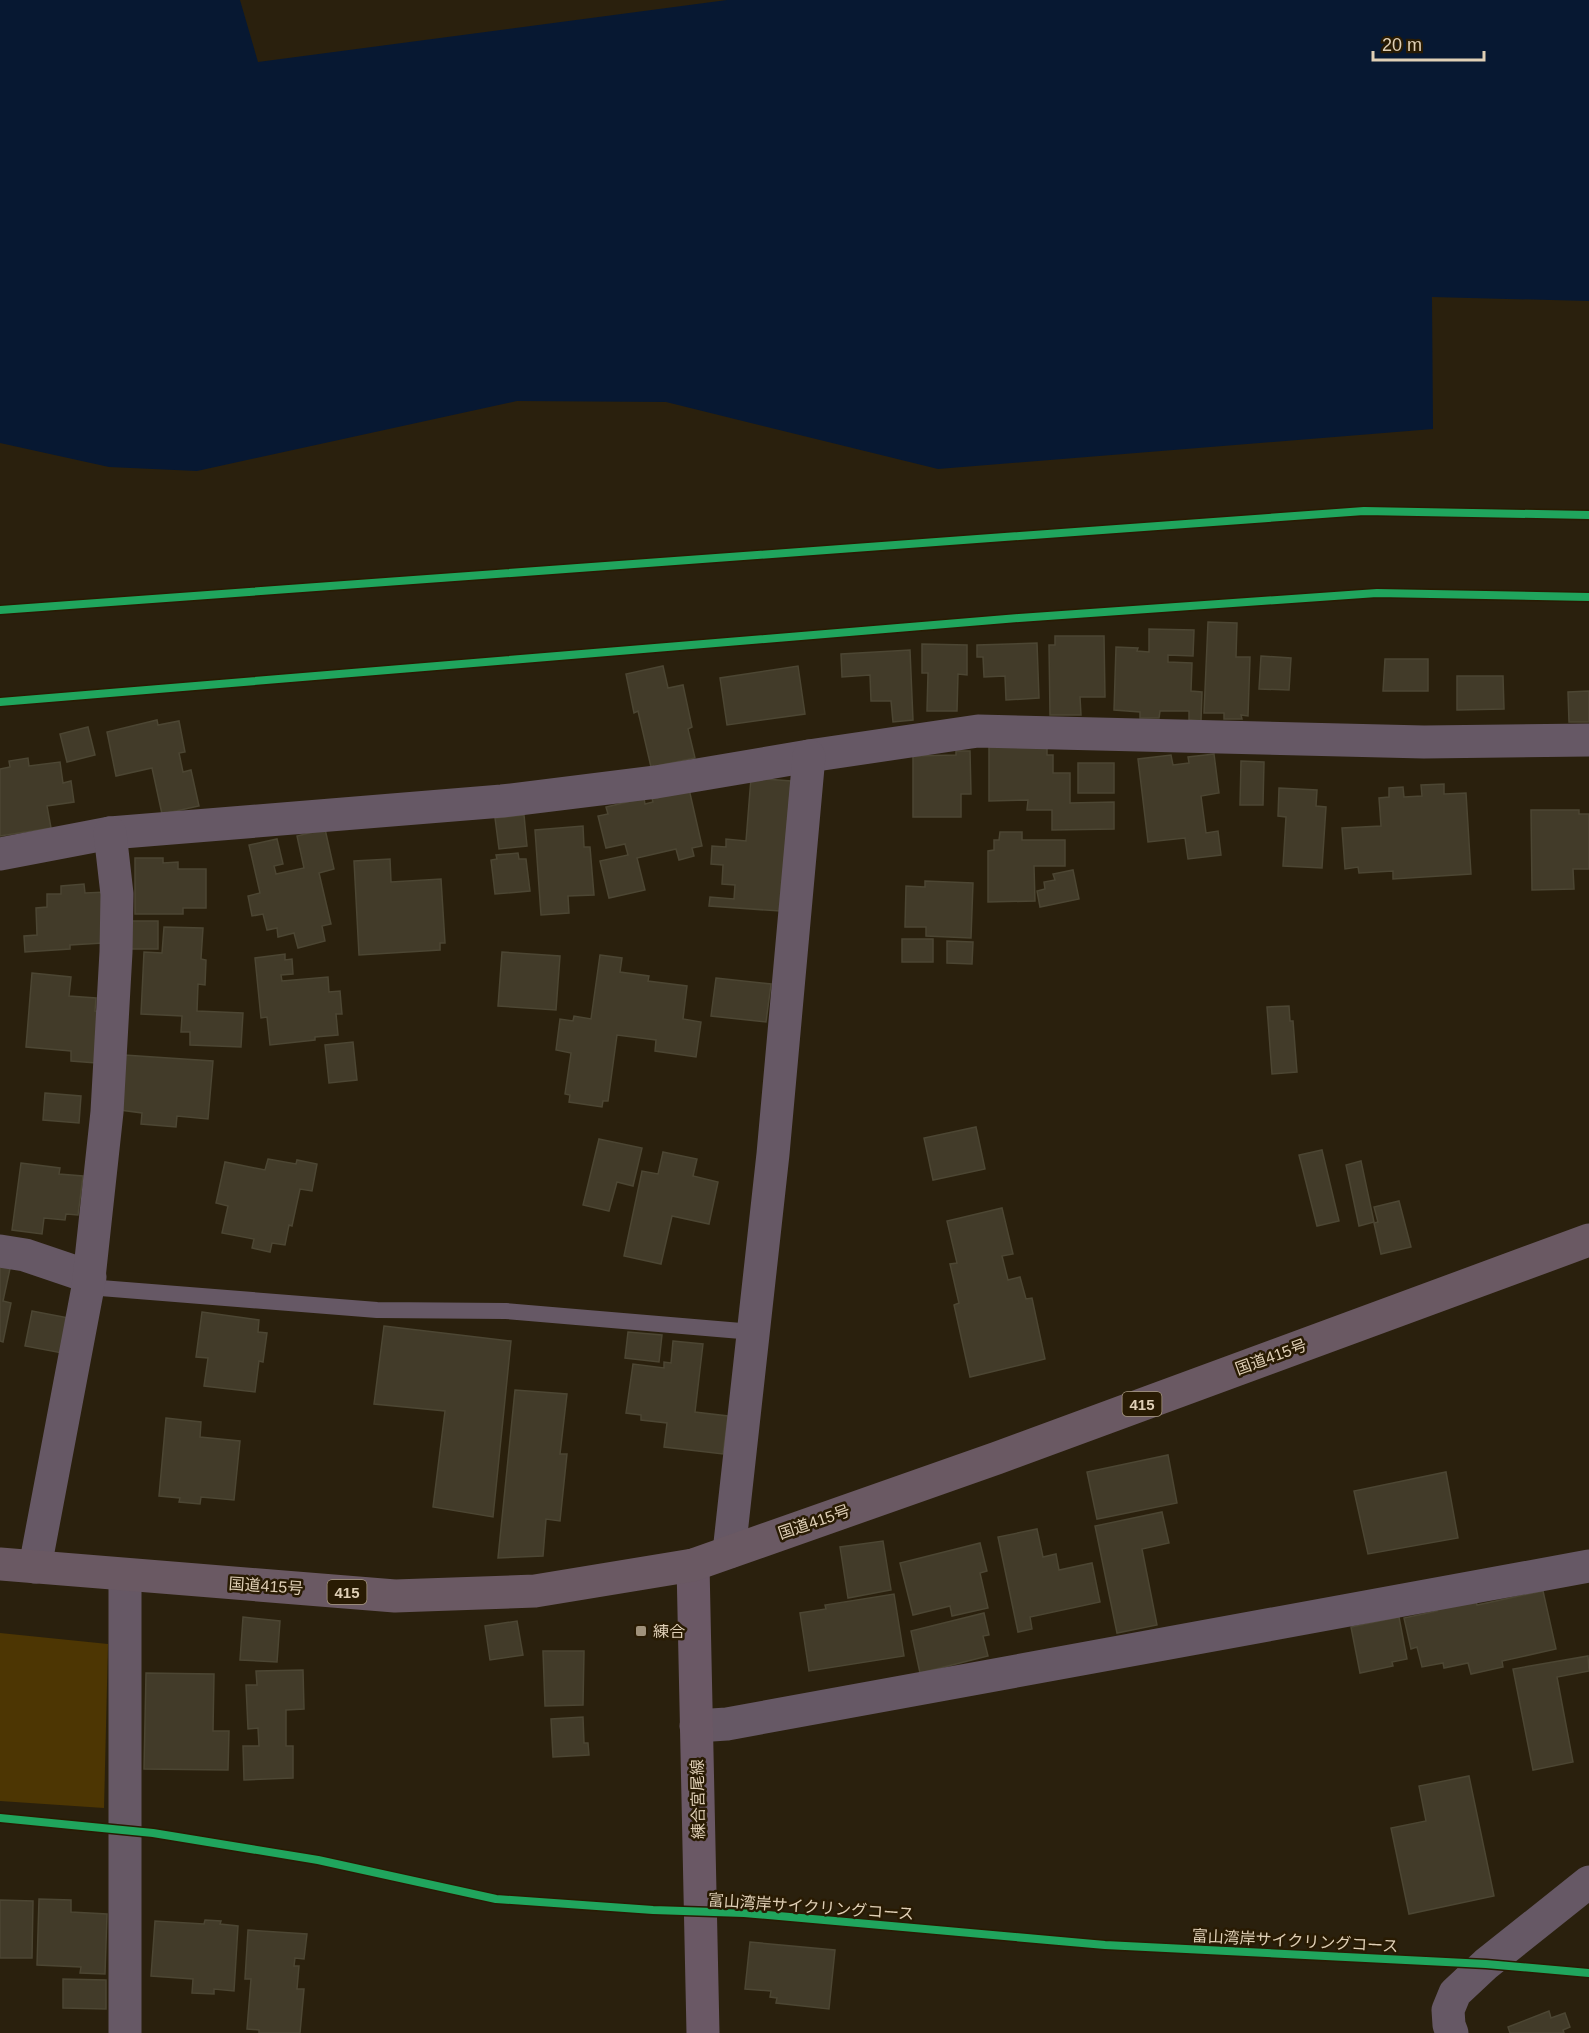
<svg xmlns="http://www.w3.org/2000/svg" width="1589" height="2033" font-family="Helvetica,'Noto Sans JP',sans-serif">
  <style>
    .green { fill: #4d3603 }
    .water { fill: #071832 }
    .pier { fill: #2a200d }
    .building { fill: #423b29; stroke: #4c4633; stroke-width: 1.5 }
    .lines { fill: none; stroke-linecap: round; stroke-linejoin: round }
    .service { stroke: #665865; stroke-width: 16 }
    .minor { stroke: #665865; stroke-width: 33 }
    .secondary { stroke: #6a5865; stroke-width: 33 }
    .trunk { stroke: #6a5963; stroke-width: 33 }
    .cycleway-casing { stroke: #291b03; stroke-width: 11 }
    .cycleway { stroke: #20a55d; stroke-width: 8 }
    .poi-dot { fill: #a0927b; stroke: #291b03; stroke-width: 2 }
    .labels { text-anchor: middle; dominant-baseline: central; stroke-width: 5; stroke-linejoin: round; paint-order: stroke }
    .shield { fill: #291b03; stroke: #a89980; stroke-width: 1.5 }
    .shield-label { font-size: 15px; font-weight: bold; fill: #dfcfb6 }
    .street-label { font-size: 16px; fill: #dfcfb6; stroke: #291b03 }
    .poi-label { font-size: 16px; fill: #dfcfb6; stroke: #291b03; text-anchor: start }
  </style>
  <rect width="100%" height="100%" fill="#2a200d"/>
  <polygon class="green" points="0,1633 108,1644 104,1808 0,1801"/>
  <polygon class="water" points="0,0 1589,0 1589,301 1432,297 1433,429 938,469 666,402 517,401 197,471 109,467 0,443"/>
  <polygon class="pier" points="240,0 727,0 258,62"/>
  <g class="building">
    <polygon points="1208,622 1237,623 1236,657 1250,657 1248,716 1241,715 1242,719 1224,719 1224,713 1204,713"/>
    <polygon points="1149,629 1194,630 1193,656 1168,655 1168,662 1192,663 1191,691 1202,692 1201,721 1189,720 1189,711 1160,711 1159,718 1140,718 1140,712 1114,710 1116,647 1138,648 1137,651 1149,652"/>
    <polygon points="1055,636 1104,636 1105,697 1080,697 1081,715 1050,715 1049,645 1055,645"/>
    <polygon points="1037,643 1039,698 1006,700 1005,676 984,677 983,657 977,657 977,645"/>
    <polygon points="922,644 967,645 967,675 958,674 957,711 927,711 928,673 922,673"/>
    <polygon points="910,650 913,720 893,722 891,701 871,701 870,675 842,677 841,654"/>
    <polygon points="1261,656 1291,658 1289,690 1259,689"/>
    <polygon points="1385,659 1428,659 1428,691 1383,691"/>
    <polygon points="663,666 668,688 683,685 692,727 688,729 695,758 651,767 638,711 634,713 626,674"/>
    <polygon points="798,666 805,714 727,725 720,678"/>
    <polygon points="1457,676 1503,676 1504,709 1457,710"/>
    <polygon points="1589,691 1589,722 1569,722 1568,692"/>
    <polygon points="157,720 158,725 179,721 185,752 179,753 183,772 191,770 199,806 162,814 152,768 116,776 107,732"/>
    <polygon points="88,727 95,755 67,762 60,734"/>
    <polygon points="989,747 1047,747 1047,755 1053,755 1053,773 1070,773 1070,803 1114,802 1114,829 1052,830 1052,810 1027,810 1028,800 989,801"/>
    <polygon points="956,751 970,751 971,794 961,794 961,817 913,817 913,756 956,755"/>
    <polygon points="1214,754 1219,793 1201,796 1206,833 1218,831 1221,855 1188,859 1185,838 1148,842 1138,759 1171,755 1173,765 1189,763 1188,757"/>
    <polygon points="28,758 29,766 60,762 63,783 71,781 74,802 47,806 51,828 0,836 0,769 10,767 9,761"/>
    <polygon points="1241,761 1264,762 1263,805 1240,805"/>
    <rect x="1078" y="763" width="36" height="30"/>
    <polygon points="751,778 791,781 780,911 709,906 710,897 734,899 735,885 722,884 723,865 711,864 712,846 726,847 726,839 746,841"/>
    <polygon points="1444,784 1444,794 1466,793 1471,874 1393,879 1393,871 1359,873 1358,867 1345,869 1342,828 1381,826 1379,798 1389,797 1389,788 1403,787 1404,797 1422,796 1421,785"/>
    <polygon points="1279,788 1317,790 1316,806 1326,807 1322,868 1283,866 1286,817 1278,816"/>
    <polygon points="689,789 702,846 692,848 694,856 679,860 676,849 637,858 645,890 609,898 600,861 628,855 625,844 606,848 598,816 608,814 606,807 644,798 645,804 653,802 652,798"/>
    <polygon points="1531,810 1579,810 1579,814 1589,814 1589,869 1573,869 1574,889 1532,890"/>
    <polygon points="524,815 527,846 499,849 495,818"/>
    <polygon points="583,826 584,847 590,847 594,895 568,896 569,913 541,915 535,830"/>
    <polygon points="325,829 334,869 319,873 331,924 322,926 325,941 298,948 294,933 278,937 277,928 267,930 263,914 252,916 248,896 260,893 249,845 277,839 283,864 274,866 276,874 304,868 297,836"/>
    <polygon points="1000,832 1022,832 1022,840 1065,840 1065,866 1034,866 1035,901 988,902 988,851 994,850 994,840 999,840"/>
    <polygon points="518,853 519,859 526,859 530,891 495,894 491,860 497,859 496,855"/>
    <polygon points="135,858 163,858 163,863 178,862 178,869 206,869 206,908 183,908 183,914 135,914"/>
    <polygon points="390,859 391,882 441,879 445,943 440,943 440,950 359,955 354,861"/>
    <polygon points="1073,870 1079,899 1040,907 1037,891 1045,889 1044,882 1055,880 1053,874"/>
    <polygon points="925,881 973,883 971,938 926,936 926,927 905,927 906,886 925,887"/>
    <polygon points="84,884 85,893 107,892 103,943 70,945 70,949 25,952 24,936 37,935 36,908 47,907 47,894 61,894 61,886"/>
    <rect x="131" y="921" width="27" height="28"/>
    <polygon points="164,927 203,928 201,959 206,960 205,985 198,984 197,1011 243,1013 241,1047 190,1045 190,1032 181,1032 182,1016 141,1014 144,952 162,953"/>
    <rect x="902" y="939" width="31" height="23"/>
    <polygon points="947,941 973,942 972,964 947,963"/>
    <polygon points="502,952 560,956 556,1010 498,1006"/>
    <polygon points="285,954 285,960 292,959 293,974 281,975 282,981 328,977 329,992 340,991 342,1014 336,1014 338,1035 315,1037 315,1040 270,1045 267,1017 261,1018 255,958"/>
    <polygon points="600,955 622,958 620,972 649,976 648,981 687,986 683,1019 701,1022 696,1057 655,1051 656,1040 617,1035 608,1101 603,1101 602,1107 569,1102 570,1095 565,1094 571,1053 556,1050 560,1019 573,1021 574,1016 591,1019"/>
    <polygon points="32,973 71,977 69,996 96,998 95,1011 104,1012 96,1063 71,1061 71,1051 26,1047"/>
    <polygon points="716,978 771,984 766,1022 711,1016"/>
    <polygon points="1289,1006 1290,1021 1293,1021 1297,1072 1272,1074 1267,1007"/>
    <polygon points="353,1042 357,1080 329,1083 325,1045"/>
    <polygon points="124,1055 213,1061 208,1119 177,1116 176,1127 141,1124 142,1113 120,1110"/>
    <polygon points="45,1093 81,1096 79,1123 43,1120"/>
    <polygon points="976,1127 985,1169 933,1180 924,1138"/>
    <polygon points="599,1139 642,1148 633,1186 617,1182 609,1211 583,1205"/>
    <polygon points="1322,1150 1339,1221 1317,1226 1299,1155"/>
    <polygon points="663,1152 697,1159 693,1176 718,1182 709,1224 672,1216 661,1264 624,1256 642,1171 658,1174"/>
    <polygon points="268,1159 296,1164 297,1160 317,1164 312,1191 300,1189 292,1226 289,1225 285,1245 272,1243 270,1252 252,1248 254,1239 222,1233 228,1206 216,1203 225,1162 265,1170"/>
    <polygon points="1361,1161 1374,1222 1359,1226 1346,1165"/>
    <polygon points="21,1163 60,1168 59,1174 83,1176 78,1215 66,1214 65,1220 44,1218 42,1234 12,1230"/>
    <polygon points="1399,1201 1411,1247 1381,1254 1374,1223 1378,1222 1374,1207"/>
    <polygon points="1002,1208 1013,1254 1002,1256 1008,1280 1020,1277 1026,1299 1032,1298 1045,1359 970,1377 954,1305 959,1303 950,1264 957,1263 947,1221"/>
    <polygon points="0,1262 11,1264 3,1301 11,1303 3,1342 0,1341"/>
    <polygon points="32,1311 69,1318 62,1353 25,1346"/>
    <polygon points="202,1312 259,1320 258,1332 267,1333 263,1362 259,1361 255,1392 204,1386 208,1358 196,1357"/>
    <polygon points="384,1326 511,1341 493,1517 433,1507 445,1411 374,1404"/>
    <polygon points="628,1332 662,1335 659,1362 625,1358"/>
    <polygon points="673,1341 703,1344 695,1412 728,1416 723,1454 664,1447 667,1423 641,1420 641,1415 626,1413 633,1364 664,1368 664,1362 671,1363"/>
    <polygon points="515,1390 567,1394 560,1454 567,1454 560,1521 546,1519 543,1556 498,1558"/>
    <polygon points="166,1418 201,1422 200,1437 240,1441 234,1500 201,1497 200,1504 179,1502 180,1498 159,1496"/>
    <polygon points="1168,1455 1177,1503 1097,1519 1087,1472"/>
    <polygon points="1446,1472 1458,1538 1368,1554 1354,1491"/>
    <polygon points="1162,1512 1169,1543 1142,1549 1157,1625 1117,1633 1095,1526"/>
    <polygon points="1037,1529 1043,1557 1056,1554 1059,1570 1092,1563 1100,1602 1030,1617 1032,1629 1018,1632 998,1537"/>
    <polygon points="883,1541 891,1590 848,1598 840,1547"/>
    <polygon points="980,1543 987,1571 980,1573 988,1608 952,1616 950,1606 913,1615 900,1563"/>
    <polygon points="1543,1591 1556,1649 1502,1661 1503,1667 1471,1674 1468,1663 1444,1668 1443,1663 1422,1667 1417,1647 1411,1649 1404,1618 1437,1611 1436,1606 1475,1598 1477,1605"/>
    <polygon points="894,1594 904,1656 809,1671 800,1613 826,1609 825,1605"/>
    <polygon points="984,1613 989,1635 983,1636 988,1656 920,1673 911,1631"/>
    <polygon points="243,1617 280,1621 277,1662 240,1660"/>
    <polygon points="1399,1617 1407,1659 1392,1662 1393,1666 1360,1673 1351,1627"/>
    <polygon points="517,1621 523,1655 490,1660 485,1626"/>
    <polygon points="543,1651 584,1651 583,1705 545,1706"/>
    <polygon points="1588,1656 1589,1671 1557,1677 1573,1762 1533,1770 1513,1669"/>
    <polygon points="303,1670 304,1709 286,1710 286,1746 293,1746 293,1778 244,1780 243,1746 259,1746 258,1728 248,1729 246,1685 257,1685 256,1671"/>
    <polygon points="146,1673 214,1674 213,1731 229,1731 228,1770 144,1769"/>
    <polygon points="583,1717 584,1743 588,1743 589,1755 553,1757 551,1719"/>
    <polygon points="1469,1776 1494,1896 1409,1914 1391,1828 1426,1821 1419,1786"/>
    <polygon points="39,1899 71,1900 71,1912 107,1914 105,1974 80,1973 81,1967 37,1965"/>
    <polygon points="0,1900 33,1901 32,1958 0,1958"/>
    <polygon points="205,1920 221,1921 220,1924 238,1926 234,1991 214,1989 214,1994 192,1993 193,1979 151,1976 155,1921 204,1924"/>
    <polygon points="248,1930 307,1934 304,1959 295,1958 294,1966 299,1966 297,1989 304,1989 300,2033 259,2033 259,2030 247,2029 251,1979 245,1979"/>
    <polygon points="750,1942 835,1950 829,2009 776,2003 777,1998 770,1997 771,1991 745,1989"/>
    <polygon points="63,1979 106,1980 106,2009 63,2008"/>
    <polygon points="1549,2011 1551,2018 1565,2013 1570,2027 1563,2030 1564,2033 1510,2033 1508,2027"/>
  </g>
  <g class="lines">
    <polyline class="service" points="88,1287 377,1310 506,1311 753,1332"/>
    <g class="minor">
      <polyline points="0,854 110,833 502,801 656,782 809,756 978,731 1424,742 1589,740"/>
      <polyline points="0,1251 25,1255 90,1277"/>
      <polyline points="729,1552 773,1154 809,756"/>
      <polyline points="35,1567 88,1287 107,1112 116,952 117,894 110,833"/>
      <polyline points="125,1575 125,2033"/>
      <polyline points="696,1726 727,1724 1589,1566"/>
      <polyline points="1452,2033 1449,2025 1448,2010 1455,1993 1486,1964 1589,1882"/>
    </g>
    <polyline class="secondary" points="693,1565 703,2033"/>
    <polyline class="trunk" points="0,1564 395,1596 535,1591 693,1565 997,1458 1589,1240"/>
    <defs>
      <g id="cycleway">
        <polyline points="0,610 1364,511 1589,515"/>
        <polyline points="0,702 1019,618 1377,593 1589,597"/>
        <polyline points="0,1818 153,1833 318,1860 496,1899 653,1910 744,1913 1105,1945 1486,1964 1589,1973"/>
      </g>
    </defs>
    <use href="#cycleway" class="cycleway-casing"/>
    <use href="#cycleway" class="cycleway"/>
  </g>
  <rect class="poi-dot" x="635" y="1625" width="12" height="12" rx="3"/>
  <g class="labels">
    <g class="shield">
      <rect x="1122.5" y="1392" width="39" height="24" rx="4.5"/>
      <rect x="327.5" y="1580" width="39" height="24" rx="4.5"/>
    </g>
    <g class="shield-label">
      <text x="1142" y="1404">415</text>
      <text x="347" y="1592">415</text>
    </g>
    <g class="street-label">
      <text transform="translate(1271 1357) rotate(-20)">国道415号</text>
      <text transform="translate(814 1522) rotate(-19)">国道415号</text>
      <text transform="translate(266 1586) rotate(4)">国道415号</text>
      <text transform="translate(698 1799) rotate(-91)">練合宮尾線</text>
      <text transform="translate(811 1907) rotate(4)">富山湾岸サイクリングコース</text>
      <text transform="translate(1295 1941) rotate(3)">富山湾岸サイクリングコース</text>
    </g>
    <g class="poi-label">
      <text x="653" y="1631">練合</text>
    </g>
  </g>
  <path d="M1373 51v9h111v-9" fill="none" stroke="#dfcfb6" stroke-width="3"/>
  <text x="1382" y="51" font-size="18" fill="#dfcfb6" stroke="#291b03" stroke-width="4.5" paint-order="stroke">20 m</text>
</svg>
